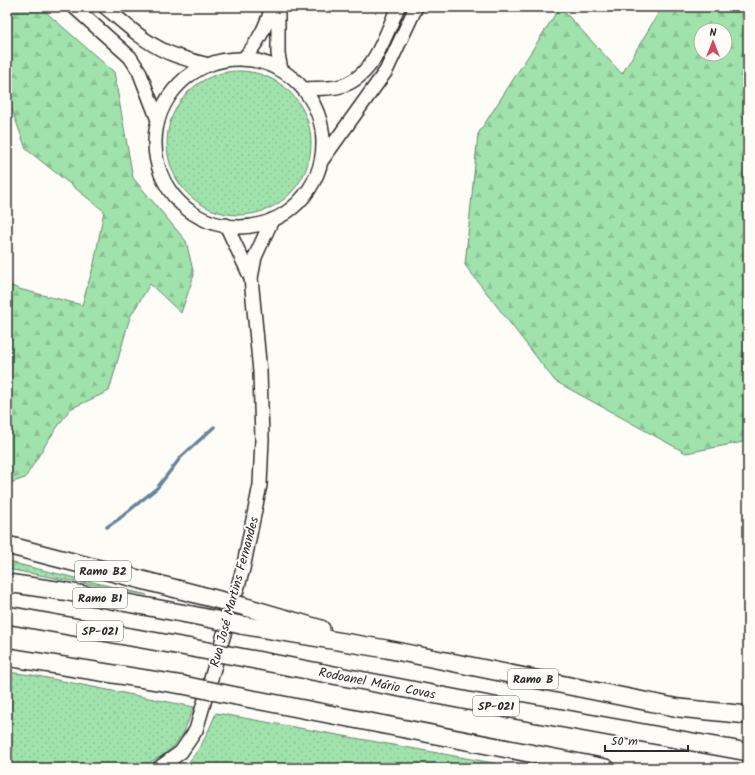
<svg xmlns="http://www.w3.org/2000/svg" width="755" height="775" font-family="Kalam,sans-serif">
  <style>
    .grass { fill: url(#grass-dots); stroke: #66866c }
    .forest { fill: url(#forest-firs); stroke: #66866c; fill-rule: evenodd }
    .lines { fill: none; stroke-linecap: round; stroke-linejoin: round }
    .stream { stroke: #65859d; stroke-width: 3.5 }
    .secondary-casing { stroke: #2b2b2b; stroke-width: 16 }
    .highway-casing { stroke: #2b2b2b; stroke-width: 20 }
    .secondary { stroke: #fdfcf7; stroke-width: 13 }
    .highway { stroke: #fdfcf7; stroke-width: 17 }
    .highway-bridge-casing { stroke: #2b2b2b; stroke-width: 20; stroke-linecap: butt }
    .highway-bridge { stroke: #fdfcf7; stroke-width: 17 }
    .labels { text-anchor: middle; dominant-baseline: central; stroke-width: 4; stroke-linejoin: round; paint-order: stroke }
    .shield { fill: #fdfcf7; stroke: #6a6a68; stroke-width: 1 }
    .shield-label { font-size: 12px; font-weight: bold; fill: #2b2b2b }
    .street-label { font-size: 13px; fill: #2b2b2b; stroke: #fdfcf7 }
  </style>
  <defs>
    <pattern id="grass-dots" width="8" height="8" patternUnits="userSpaceOnUse"><rect width="8" height="8" fill="#a0e2ac"/><path d="M2 2h.1M6 6h.1" fill="none" stroke="#8ac294" stroke-width="1.8" stroke-linecap="round"/></pattern>
    <pattern id="forest-firs" width="22" height="20" patternUnits="userSpaceOnUse"><rect width="22" height="20" fill="#a0e2ac"/><path d="M5 1l3.5 6h-7zM16 11l3.5 6h-7z" fill="#8ac294"/></pattern>
  </defs>
  <rect width="100%" height="100%" fill="#fdfcf7"/>
  <filter id="ink" filterUnits="userSpaceOnUse"><feTurbulence type="fractalNoise" baseFrequency=".025" numOctaves="2"/><feDisplacementMap in="SourceGraphic" scale="8" xChannelSelector="R" yChannelSelector="G"/><feConvolveMatrix kernelMatrix="1 2 1 2 8 2 1 2 1" color-interpolation-filters="sRGB"/></filter>
  <g filter="url(#ink)">
    <g class="grass">
      <circle cx="239" cy="143" r="72"/>
      <polygon points="7,561 17,564 147,595 7,569"/>
      <polygon points="7,672 32,675 194,707 183,734 174,746 162,756 139,768 7,768"/>
      <path d="M216 713 521 768H182C200 753 207 734 216 713Z"/>
    </g>
    <g class="forest">
      <polygon points="7,7 40,7 114,72 133,178 186,241 194,275 181,313 150,284 130,317 109,391 70,409 47,442 25,478 7,484 7,284 19,289 82,305 94,264 104,211 26,149 7,96"/>
      <path d="M560 7 622 74 662 7H748V67L743 71 748 76V441L686 453 555 381 465 265 478 134ZM701 30H725V54H701Z"/>
    </g>
    <g class="lines">
      <polyline class="stream" points="107,527 120,518 157,488 181,457 214,427"/>
      <defs>
        <g id="secondary">
          <polyline points="74,7 130,57 139,71 158,120"/>
          <path d="M105 7C124 23 144 42 167 52 180 58 194 61 208 65"/>
          <polyline points="278,7 278,54 281,70"/>
          <path d="M243 59C258 44 266 27 272 7"/>
          <circle cx="239" cy="143" r="84"/>
          <path d="M304 89C315 88 326 89 337 87 373 80 385 36 398 7"/>
          <polyline points="322,160 386,71 416,7"/>
          <polyline points="226,225 251,278"/>
          <polyline points="159,768 181,752 196,730 243,569 260,485 262,439 260,372 251,278 255,257 272,220"/>
        </g>
        <g id="highway">
          <polyline points="7,545 200,595"/>
          <polyline points="7,583 63,591 192,615"/>
          <polyline points="246,607 321,629"/>
          <polyline points="7,615 192,648"/>
          <polyline points="241,625 386,649 679,708 748,715"/>
          <polyline points="7,657 183,685"/>
          <polyline points="245,658 489,705 748,752"/>
          <polyline points="236,696 606,768"/>
        </g>
      </defs>
      <use href="#secondary" class="secondary-casing"/>
      <use href="#highway" class="highway-casing"/>
      <use href="#secondary" class="secondary"/>
      <use href="#highway" class="highway"/>
      <defs>
        <g id="highway-bridge">
          <polyline points="200,595 246,607"/>
          <polyline points="192,615 241,625"/>
          <polyline points="192,648 245,658"/>
          <polyline points="183,685 236,696"/>
        </g>
      </defs>
      <use href="#highway-bridge" class="highway-bridge-casing"/>
      <use href="#highway-bridge" class="highway-bridge"/>
    </g>
  </g>
  <g class="labels">
    <g class="shield">
      <rect x="75" y="561" width="56" height="20" rx="3"/>
      <rect x="73" y="588" width="54" height="20" rx="3"/>
      <rect x="77" y="621" width="46" height="20" rx="3"/>
      <rect x="508" y="669" width="50" height="20" rx="3"/>
      <rect x="473" y="696" width="46" height="20" rx="3"/>
    </g>
    <g class="shield-label">
      <text x="103" y="571">Ramo B2</text>
      <text x="100" y="598">Ramo B1</text>
      <text x="100" y="631">SP-021</text>
      <text x="533" y="679">Ramo B</text>
      <text x="496" y="706">SP-021</text>
    </g>
    <g class="street-label">
      <text transform="translate(235 592) rotate(-75)">Rua José Martins Fernandes</text>
      <text transform="translate(377 684) rotate(11)">Rodoanel Mário Covas</text>
    </g>
  </g>
  <rect width="755" height="775" fill="none" stroke="#fdfcf7" stroke-width="24"/>
  <rect x="12" y="12" width="731" height="751" fill="none" stroke="#2b2b2b" stroke-width="1.5" filter="url(#ink)"/>
  <g transform="translate(713 42)"><circle r="19" fill="#fdfcf7" stroke="#a9a8a5"/>
  <path d="M0-3L7 15L0 10L-7 15Z" fill="#d1495b"/>
  <text y="-6" font-size="11" font-weight="bold" text-anchor="middle" fill="#2b2b2b">N</text>
  </g>
  <path d="M605 745v6h83v-6" fill="none" stroke="#2b2b2b" stroke-width="2"/>
  <text x="611" y="745" font-size="12" fill="#2b2b2b" stroke="#fdfcf7" stroke-width="3" paint-order="stroke">50 m</text>
</svg>
